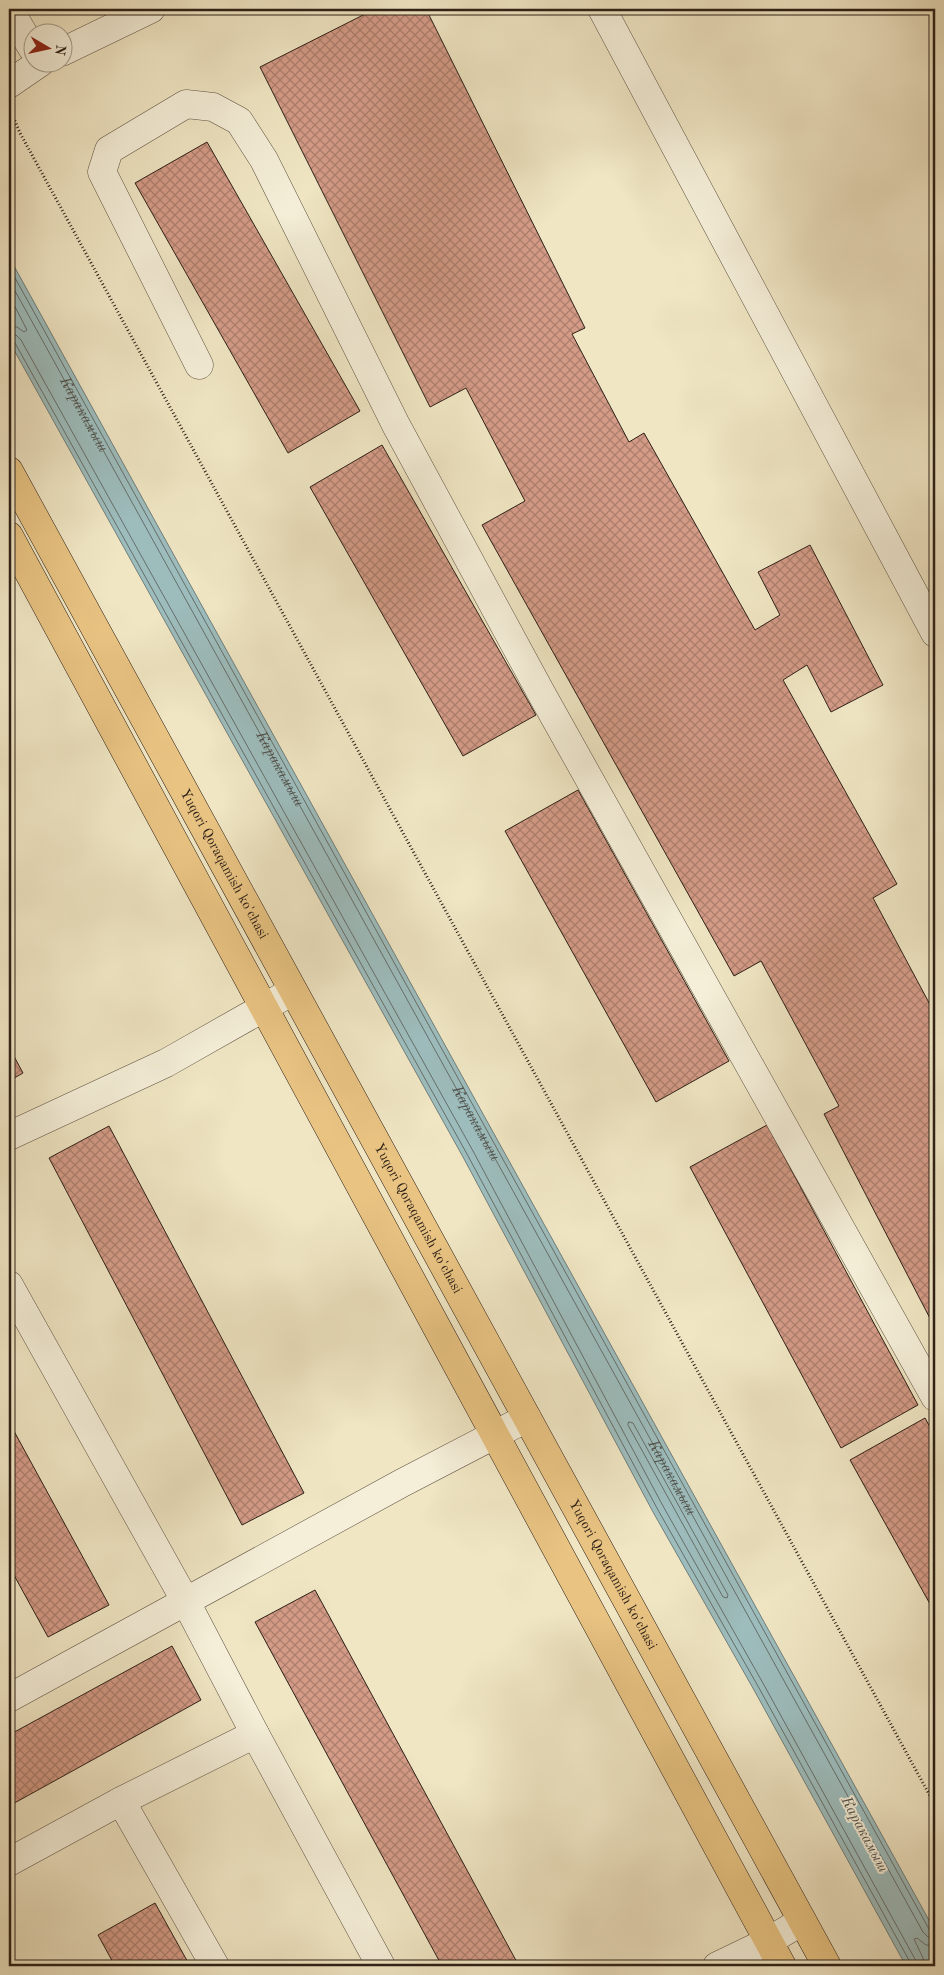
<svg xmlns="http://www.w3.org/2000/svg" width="944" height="1975" font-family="'Old Standard TT',serif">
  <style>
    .water { fill: #9dbdbd; stroke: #707e7b }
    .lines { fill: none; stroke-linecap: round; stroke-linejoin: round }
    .shore { stroke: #656e6a; stroke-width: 1 }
    .building { fill: url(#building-cross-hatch); stroke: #2d2017 }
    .minor-casing { stroke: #5e5242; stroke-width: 29 }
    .major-casing { stroke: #2d2017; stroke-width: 29 }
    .path { stroke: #2d2017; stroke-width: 3; stroke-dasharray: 1 2.5; stroke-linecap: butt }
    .minor { stroke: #f5efd9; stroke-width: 28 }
    .major { stroke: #e8c382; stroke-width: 28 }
    .labels { text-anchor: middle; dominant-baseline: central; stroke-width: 4; stroke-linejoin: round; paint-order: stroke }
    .street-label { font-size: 14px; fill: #2d2017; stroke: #f5efd9 }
    .water-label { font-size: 15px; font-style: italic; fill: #4f4f49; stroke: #f5efd9 }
  </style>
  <defs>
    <pattern id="building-cross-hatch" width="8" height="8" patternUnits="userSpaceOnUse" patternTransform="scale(1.25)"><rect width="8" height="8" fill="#d49b87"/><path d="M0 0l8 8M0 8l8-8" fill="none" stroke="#ac7e6d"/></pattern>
  </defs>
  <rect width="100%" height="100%" fill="#f0e6c4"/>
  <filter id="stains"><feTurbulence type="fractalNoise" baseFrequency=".004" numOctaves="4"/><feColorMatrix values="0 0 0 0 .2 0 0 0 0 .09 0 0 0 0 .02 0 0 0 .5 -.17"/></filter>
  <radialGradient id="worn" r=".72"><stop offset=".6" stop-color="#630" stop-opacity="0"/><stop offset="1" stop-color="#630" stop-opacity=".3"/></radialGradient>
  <polygon class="water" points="9,257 935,1931 935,1966 906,1966 754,1690 653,1512 463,1157 9,341"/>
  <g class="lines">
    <g class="shore">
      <polyline points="9,267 929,1929 935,1933"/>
      <path id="s1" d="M9 280 923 1932 928 1937 935 1939"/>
      <polyline points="9,295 27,330 24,332 17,327 9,326"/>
      <polyline points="9,334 16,335 21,340 473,1151 663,1506 764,1685 915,1959 917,1966"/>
      <polyline points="9,340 15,343 467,1154 658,1510 759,1688 910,1962 910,1966"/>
      <polygon points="629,1422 633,1423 728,1595 727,1598 723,1597 628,1425"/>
      <polyline points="924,1966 923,1958 914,1939 917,1938 926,1945 935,1946"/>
    </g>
  </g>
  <g class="building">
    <polygon points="375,9 426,9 585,328 572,334 629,442 644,433 755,630 780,615 758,572 810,545 883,685 831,712 807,665 783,680 897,884 873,898 935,1014 935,1328 824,1114 839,1106 761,961 734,976 482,525 525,501 466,388 430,407 260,67"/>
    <polygon points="207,142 360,411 288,453 135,183"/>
    <polygon points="382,445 536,715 463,756 310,487"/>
    <polygon points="578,790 729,1061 656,1102 505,831"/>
    <polygon points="9,1047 23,1073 9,1081"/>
    <polygon points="767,1125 918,1405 841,1448 690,1167"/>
    <polygon points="109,1126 304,1493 242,1525 49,1158"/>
    <polygon points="925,1418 935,1436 935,1613 850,1460"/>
    <polygon points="9,1422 109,1605 48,1637 9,1566"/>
    <polygon points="315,1590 519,1966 442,1966 255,1622"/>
    <polygon points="172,1646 201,1700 9,1806 9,1735"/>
    <polygon points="155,1903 190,1966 115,1966 98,1935"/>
  </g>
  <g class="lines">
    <defs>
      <g id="minor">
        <polyline points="9,9 32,48"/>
        <polyline points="602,9 935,633"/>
        <polyline points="62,52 151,9"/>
        <polyline points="9,84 41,62"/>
        <polyline points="199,365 102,172 109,150 186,104 213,107 239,121 264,160 396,425 540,691 935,1397"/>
        <polyline points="9,1136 166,1063 293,991"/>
        <polyline points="9,1285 186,1602 255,1734 121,1801 9,1862"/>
        <polyline points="9,1698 402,1483 527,1418"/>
        <polyline points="255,1734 381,1966"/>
        <polyline points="121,1801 215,1966"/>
        <polyline points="717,1966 769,1941 802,1921"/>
      </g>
      <g id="major">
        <path id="s2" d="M9 471 827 1966"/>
        <polyline points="9,536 782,1966"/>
      </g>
    </defs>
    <use href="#minor" class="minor-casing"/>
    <use href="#major" class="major-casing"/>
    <polyline class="path" points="12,114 20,133 935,1805"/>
    <use href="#minor" class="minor"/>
    <use href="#major" class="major"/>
  </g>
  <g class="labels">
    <g class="street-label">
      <text stroke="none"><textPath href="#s2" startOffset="448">Yuqori Qoraqamish ko'chasi</textPath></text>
      <text stroke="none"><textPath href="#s2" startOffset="852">Yuqori Qoraqamish ko'chasi</textPath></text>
      <text stroke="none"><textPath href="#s2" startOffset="1258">Yuqori Qoraqamish ko'chasi</textPath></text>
    </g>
    <g class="water-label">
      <text stroke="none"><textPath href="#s1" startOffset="154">Каракамыш</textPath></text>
      <text stroke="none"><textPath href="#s1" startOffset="559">Каракамыш</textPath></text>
      <text stroke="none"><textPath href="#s1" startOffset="964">Каракамыш</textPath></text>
      <text stroke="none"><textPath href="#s1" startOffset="1369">Каракамыш</textPath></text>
      <text transform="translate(864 1835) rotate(62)">Каракамыш</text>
    </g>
  </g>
  <rect width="944" height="1975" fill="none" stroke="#f0e6c4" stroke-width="30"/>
  <rect x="10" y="10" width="924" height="1955" fill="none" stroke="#2d2017" stroke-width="2.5"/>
  <rect x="15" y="15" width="914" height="1945" fill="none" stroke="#2d2017"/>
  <g transform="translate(48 48) rotate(99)"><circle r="24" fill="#f5efd9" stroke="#a59c8b"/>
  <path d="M0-4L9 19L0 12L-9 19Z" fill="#8f2418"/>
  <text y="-8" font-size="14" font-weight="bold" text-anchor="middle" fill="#2d2017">N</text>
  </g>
  <rect width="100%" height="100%" filter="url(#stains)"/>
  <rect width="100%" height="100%" fill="url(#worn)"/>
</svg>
